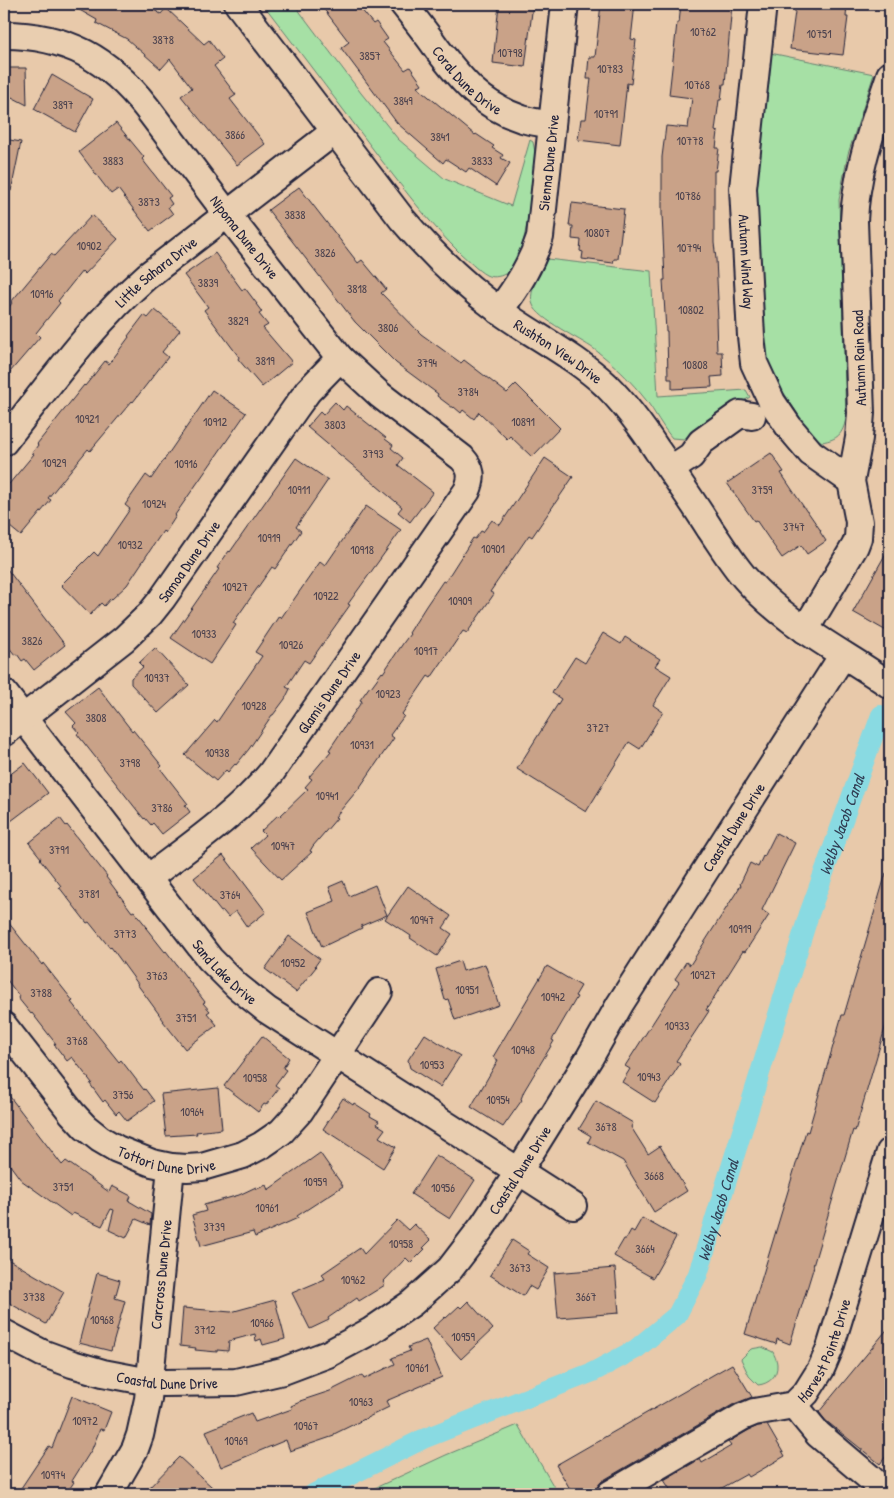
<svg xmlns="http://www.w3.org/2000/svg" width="894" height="1498" font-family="'Patrick Hand',sans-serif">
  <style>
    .green { fill: #a6e0a5; stroke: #648170 }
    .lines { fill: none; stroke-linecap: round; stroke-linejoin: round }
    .canal { stroke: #89dae2; stroke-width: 20 }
    .building { fill: #c9a288; stroke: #22223b }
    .minor-casing { stroke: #22223b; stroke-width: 30 }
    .minor { stroke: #e9ceb0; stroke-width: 26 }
    .labels { text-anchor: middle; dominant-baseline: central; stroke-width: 4; stroke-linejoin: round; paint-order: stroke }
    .number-label { font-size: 12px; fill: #4c424e }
    .street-label { font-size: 15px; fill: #22223b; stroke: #e9ceb0 }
    .water-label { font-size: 16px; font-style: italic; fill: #313e54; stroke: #e9ceb0 }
  </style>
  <rect width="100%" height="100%" fill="#e8c9aa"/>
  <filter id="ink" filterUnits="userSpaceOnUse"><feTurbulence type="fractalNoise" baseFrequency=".02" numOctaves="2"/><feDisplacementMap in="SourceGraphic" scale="10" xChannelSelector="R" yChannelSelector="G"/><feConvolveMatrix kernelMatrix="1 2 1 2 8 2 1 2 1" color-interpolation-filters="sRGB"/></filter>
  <g filter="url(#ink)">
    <g class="green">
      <path d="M263 4H294L361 93 398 139 445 179 511 206 530 140 533 142 535 152C532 178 529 262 505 274 499 277 492 278 486 275 477 270 468 260 460 253 431 225 407 193 382 161 342 108 303 56 263 4Z"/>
      <path d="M770 53 874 74 848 154 839 200 846 419C842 435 838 439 822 442L811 434 774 378 768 364 763 345 756 190Z"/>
      <path d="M547 259 651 271 658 396 746 390 750 397 684 439 672 438C662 427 655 412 646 400 631 381 614 364 594 349 580 339 538 319 533 305 527 291 541 272 547 259Z"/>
      <path d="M762 1347 773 1352C774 1355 777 1360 777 1364 778 1376 769 1384 758 1385L749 1376 741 1359 751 1349Z"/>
      <polygon points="518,1425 558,1494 362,1494 446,1455"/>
    </g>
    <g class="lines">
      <path class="canal" id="s1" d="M313 1494 423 1439 593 1372 636 1349 677 1315 698 1274 809 914 881 715"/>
    </g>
    <g class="building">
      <polygon points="69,4 143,4 161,14 166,8 204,44 209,40 223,59 214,66 236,95 230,99 265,144 237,165 181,96 192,88 170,59 161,69 127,39 96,23 97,20"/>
      <polygon points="320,4 357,4 373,24 376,22 388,39 383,42 405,70 410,67 422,84 417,87 475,135 476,134 494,146 492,148 503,155 501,158 510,163 496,186 469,168 466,172 446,159 443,163 397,123 341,48 349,42"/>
      <polygon points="499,4 533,4 525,67 493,63"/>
      <polygon points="601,4 635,4 631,39 636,40 631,84 627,83 620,145 578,140 581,119 586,119 591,79 587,79 589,57 595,57"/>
      <polygon points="681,4 732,4 725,84 723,84 721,100 719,100 715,131 718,132 716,148 719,148 716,171 714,171 714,243 716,259 718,300 717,300 718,318 716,318 717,352 722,352 723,376 711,377 712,387 672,389 672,379 668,379 667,331 666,331 663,280 665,280 662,214 662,157 666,126 688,128 692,98 669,95 677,23 679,23"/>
      <polygon points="796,4 847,4 846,17 848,17 843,55 790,49"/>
      <polygon points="4,68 26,68 27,105 4,93"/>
      <polygon points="52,75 93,99 75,132 34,109"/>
      <polygon points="116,123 144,157 142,159 171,196 168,198 172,204 168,207 173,214 150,231 118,189 111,194 79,152"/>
      <polygon points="4,139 21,142 11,191 4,190"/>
      <polygon points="299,187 358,263 362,260 386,289 381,293 421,334 461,363 464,360 507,393 516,384 560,428 532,457 510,436 507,439 479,412 474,419 463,410 461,413 454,407 453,408 437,396 438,394 396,363 355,322 268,210"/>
      <polygon points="572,203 624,209 618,259 614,259 613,263 582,259 583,252 580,251 581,240 572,239 573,226 569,226"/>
      <polygon points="92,215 118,239 85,274 82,271 58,301 60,303 36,333 40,337 4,379 4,314 12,303 11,302 51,254 54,256"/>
      <polygon points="215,253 242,290 245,288 257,304 256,304 262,312 259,314 268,325 263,328 292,362 262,387 238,359 239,357 204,310 208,307 184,275"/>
      <polygon points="155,310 180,330 162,352 168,357 133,402 132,401 90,451 88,449 48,498 51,500 21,536 4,522 4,490 34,454 32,453 38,445 37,444 84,385 85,386 105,361 109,364 129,337 128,336 144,315 148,318"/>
      <polygon points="212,390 246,413 175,515 176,516 165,533 163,531 127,585 112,599 111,598 104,606 101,603 90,615 61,585 94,552 98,556 130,509 125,505 146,475 151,479"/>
      <polygon points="335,402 343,410 346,406 386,438 385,439 393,445 391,448 403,458 398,465 433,492 410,522 398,512 402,507 307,427 320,412 323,415"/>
      <polygon points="771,453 784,472 781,473 807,512 808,512 821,531 820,532 826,541 807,554 801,545 782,558 756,520 754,521 727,483"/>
      <polygon points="296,458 328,480 296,527 301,531 275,569 272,567 233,623 236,625 210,664 171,638 219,569 217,568 229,551 230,552"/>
      <polygon points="545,458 573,477 532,537 529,535 490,592 494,594 467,633 463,631 431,678 428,676 402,714 404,716 390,735 394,738 360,787 335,817 337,818 313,846 310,851 312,852 281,880 251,848 265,835 261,831 278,815 279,817 308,789 305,787 312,779 309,777 331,751 329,750 362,701 360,700 370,686 371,687 382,672 383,673 404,642 410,634 409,633 426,606 443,581 445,582 473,538 475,539 481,531 483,532 492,520 500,525"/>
      <polygon points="366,506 401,530 348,604 350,605 309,663 304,660 286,687 290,689 285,699 273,715 272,715 249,749 236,765 235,764 228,772 226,770 216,781 185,755 215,720 217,722 262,656 255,652 279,616 281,618 320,562 325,566"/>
      <polygon points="890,546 890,633 853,612"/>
      <polygon points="4,565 65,645 34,670 25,659 22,661 17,654 15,655 4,641"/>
      <polygon points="603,633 621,644 625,637 660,659 655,666 671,676 653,705 663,712 640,749 629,742 586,812 517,769 561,699 552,693 575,657 585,663"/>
      <polygon points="155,648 189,685 158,713 131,684 131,678 143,667 139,663"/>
      <polygon points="98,687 132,731 133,730 162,766 160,768 188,804 185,805 190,812 162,834 153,823 151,825 145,818 144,819 77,734 79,733 73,726 76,723 66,712"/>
      <polygon points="25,763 48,793 11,821 4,811 4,779"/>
      <polygon points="60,818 66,826 67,825 107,876 106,877 132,912 134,911 147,927 146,928 165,952 166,951 205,1002 203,1003 210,1011 207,1013 217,1025 185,1049 163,1021 164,1021 137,984 138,984 111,947 110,948 89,922 87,923 59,887 61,886 40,859 41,858 29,843"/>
      <polygon points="776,833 795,843 762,910 769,915 745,952 743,951 706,1010 709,1011 676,1061 680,1064 655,1103 622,1082 630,1069 625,1066 679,982 675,979 686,962 690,965 741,885 740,884 750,863 758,867 763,856 764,857"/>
      <polygon points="223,855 266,912 247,927 236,911 228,917 223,911 221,912 194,878"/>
      <polygon points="886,873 890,874 890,1011 855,1131 853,1130 813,1266 814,1266 790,1344 777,1339 776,1344 745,1334 806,1131 808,1132 842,1015 844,1015"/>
      <polygon points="343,881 349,896 375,885 387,915 361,926 362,928 322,947 308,912 335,901 329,887"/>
      <polygon points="408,886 451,916 443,928 452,934 437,956 410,938 411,936 385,919"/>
      <polygon points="4,917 42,965 43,963 73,1001 71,1002 119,1062 121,1060 144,1090 145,1089 154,1101 127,1121 119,1111 116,1114 105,1100 103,1102 90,1084 92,1083 72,1057 67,1061 54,1044 56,1044 32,1013 31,1014 18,998 19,996 4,976"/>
      <polygon points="289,936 320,959 315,966 316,967 296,992 265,969"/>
      <polygon points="460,961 463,971 485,964 499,1005 455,1020 448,999 445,1000 436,969"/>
      <polygon points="547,966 581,986 575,996 577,997 552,1040 554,1041 524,1091 521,1099 522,1100 503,1127 471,1107 498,1060 493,1057"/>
      <polygon points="425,1034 460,1056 440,1087 410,1068 408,1060"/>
      <polygon points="262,1036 289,1058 283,1068 286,1070 275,1085 279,1088 266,1105 264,1104 258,1112 224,1086"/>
      <polygon points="218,1088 222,1129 196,1132 197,1134 166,1136 161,1094"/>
      <polygon points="4,1089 62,1165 66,1161 109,1192 112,1186 131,1196 129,1201 151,1214 150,1225 136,1219 126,1238 109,1230 114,1210 111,1209 102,1226 73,1213 71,1216 21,1180 4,1157"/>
      <polygon points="343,1098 353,1105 354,1103 371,1114 370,1116 379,1121 377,1124 385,1129 379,1137 396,1147 383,1168 323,1129"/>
      <polygon points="596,1101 633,1123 631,1127 648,1154 660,1146 687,1191 654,1212 623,1161 588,1142 591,1136 579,1129"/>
      <polygon points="320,1153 343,1186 297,1216 298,1218 255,1237 253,1232 201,1246 192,1215 206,1211 204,1205 239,1195 256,1187 257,1189 266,1185 268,1190"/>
      <polygon points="436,1155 475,1180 450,1219 411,1194"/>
      <polygon points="642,1218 676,1237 653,1278 614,1256 624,1239 626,1239 631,1230 634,1232"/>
      <polygon points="397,1220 408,1230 414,1224 431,1240 423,1248 425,1249 411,1263 406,1258 383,1282 385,1285 359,1301 357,1298 328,1318 329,1320 310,1329 292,1293 325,1279 322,1274 360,1248 364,1254"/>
      <polygon points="512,1240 529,1251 527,1254 549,1268 536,1290 529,1286 523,1296 490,1275"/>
      <polygon points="4,1257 64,1292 46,1324 4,1300"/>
      <polygon points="615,1268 619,1313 558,1318 554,1273"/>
      <polygon points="97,1273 120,1280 115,1298 125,1301 111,1351 79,1343"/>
      <polygon points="275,1300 285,1339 263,1345 261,1339 256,1341 255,1334 229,1341 228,1351 217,1350 217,1352 195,1350 196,1348 180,1346 183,1308 231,1312"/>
      <polygon points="468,1301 493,1329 461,1359 433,1328 445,1317 446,1318 459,1306 461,1308"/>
      <polygon points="890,1326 890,1451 880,1464 825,1420 819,1412"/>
      <polygon points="426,1340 442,1377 386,1401 389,1407 334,1434 334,1436 290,1451 286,1440 221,1467 206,1431 251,1413 255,1422 292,1409 291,1406 300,1402 300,1401 330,1391 362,1375 364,1379 395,1364 392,1358 410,1351 408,1347"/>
      <polygon points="732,1364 752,1397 734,1404 602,1481 597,1488 585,1494 573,1494 556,1465"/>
      <polygon points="72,1396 111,1412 104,1430 100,1429 92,1449 72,1481 74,1482 66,1494 17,1494 49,1446 52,1448"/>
      <polygon points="767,1425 785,1456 749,1477 747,1474 711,1494 673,1494 664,1480 700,1459 702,1463 731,1446 728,1442 749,1430 758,1426"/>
      <polygon points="179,1457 192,1469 220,1494 143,1494"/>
    </g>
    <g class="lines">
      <defs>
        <g id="minor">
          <path id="s2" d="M238 4 402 219C432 254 464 285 501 312 536 337 575 356 606 385 626 405 642 427 657 450 675 476 693 502 710 529 721 545 732 563 745 578 786 625 840 650 890 685"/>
          <path id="s3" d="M403 4C415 19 427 34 438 50 463 82 481 105 522 119 532 122 543 123 552 125"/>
          <path id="s4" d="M763 4 743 188 751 336 754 363 772 402 789 427 811 453 851 481"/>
          <path id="s5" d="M4 35C67 35 109 59 147 108L227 214 340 358 380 395 462 458C472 469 473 477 467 491L271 773C237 814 190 846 148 878"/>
          <path id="s6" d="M499 311C517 287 531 265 540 237L565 4"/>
          <path id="s7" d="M4 442C49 385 92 324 147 276L335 131"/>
          <polyline points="671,469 691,456 701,442 740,414 752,416"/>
          <path d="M805 630 855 546 858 538 859 522 851 481 859 438 861 413 854 221C856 169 874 124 890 75"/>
          <path id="s8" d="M4 693 210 959 237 986 267 1010 573 1206"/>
          <path id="s9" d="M4 733 124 639 150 614 162 599 295 409 308 391 340 358"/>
          <path id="s10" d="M4 1026 72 1113 85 1127 100 1139 117 1149 152 1163 171 1167 187 1168 202 1167 243 1155 262 1145 281 1132 300 1111 379 992"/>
          <path id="s11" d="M4 1333 42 1353 72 1364 103 1373 150 1382 164 1383 236 1382 283 1371 328 1354 371 1331 412 1303 450 1269 483 1226 519 1171 590 1057 620 1004 843 655"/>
          <polyline points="794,1405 818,1434 870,1478 886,1494 890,1491"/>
          <path id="s12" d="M109 1494 135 1449 140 1435 148 1399 171 1167"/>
          <path id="s13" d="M610 1494 742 1417 754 1412 794 1405 806 1393 821 1369 830 1348 890 1152"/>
        </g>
      </defs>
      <use href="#minor" class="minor-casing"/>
      <use href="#minor" class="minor"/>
    </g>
  </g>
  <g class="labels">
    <g class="number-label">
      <text x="703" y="31">10762</text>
      <text x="819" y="33">10751</text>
      <text x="163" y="39">3878</text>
      <text x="510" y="52">10798</text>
      <text x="370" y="55">3857</text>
      <text x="610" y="68">10783</text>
      <text x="697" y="84">10768</text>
      <text x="403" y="100">3849</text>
      <text x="63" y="104">3897</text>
      <text x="606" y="113">10791</text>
      <text x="235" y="134">3866</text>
      <text x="440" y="136">3841</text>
      <text x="690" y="140">10778</text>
      <text x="113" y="160">3883</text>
      <text x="482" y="160">3833</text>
      <text x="688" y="195">10786</text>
      <text x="149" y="201">3873</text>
      <text x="295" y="214">3838</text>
      <text x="597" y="232">10807</text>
      <text x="89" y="245">10902</text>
      <text x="689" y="247">10794</text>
      <text x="325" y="252">3826</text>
      <text x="208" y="282">3839</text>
      <text x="357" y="288">3818</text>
      <text x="42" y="293">10916</text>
      <text x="691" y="309">10802</text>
      <text x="238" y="320">3829</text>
      <text x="388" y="327">3806</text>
      <text x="265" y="360">3819</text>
      <text x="427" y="362">3794</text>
      <text x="695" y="364">10808</text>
      <text x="468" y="391">3784</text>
      <text x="87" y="418">10921</text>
      <text x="215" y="421">10912</text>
      <text x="523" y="421">10891</text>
      <text x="335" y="424">3803</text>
      <text x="373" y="453">3793</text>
      <text x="54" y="462">10929</text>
      <text x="186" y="463">10916</text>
      <text x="299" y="489">10911</text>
      <text x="762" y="489">3759</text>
      <text x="154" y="503">10924</text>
      <text x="794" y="526">3747</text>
      <text x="269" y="537">10919</text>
      <text x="130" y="544">10932</text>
      <text x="493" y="548">10901</text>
      <text x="362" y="549">10918</text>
      <text x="235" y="586">10927</text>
      <text x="326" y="595">10922</text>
      <text x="460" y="600">10909</text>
      <text x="204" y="633">10933</text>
      <text x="32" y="640">3826</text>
      <text x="291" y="644">10926</text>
      <text x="426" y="650">10917</text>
      <text x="157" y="677">10937</text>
      <text x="388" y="693">10923</text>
      <text x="254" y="705">10928</text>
      <text x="96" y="717">3808</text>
      <text x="598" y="727">3727</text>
      <text x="362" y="744">10931</text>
      <text x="217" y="752">10938</text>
      <text x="130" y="762">3798</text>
      <text x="327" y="795">10941</text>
      <text x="162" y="807">3786</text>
      <text x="283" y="845">10947</text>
      <text x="59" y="849">3791</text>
      <text x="89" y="893">3781</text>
      <text x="230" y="894">3764</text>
      <text x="422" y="919">10947</text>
      <text x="740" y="928">10919</text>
      <text x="125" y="933">3773</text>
      <text x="293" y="962">10952</text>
      <text x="703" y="974">10927</text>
      <text x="157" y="975">3763</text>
      <text x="467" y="989">10951</text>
      <text x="41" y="992">3788</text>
      <text x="553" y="996">10942</text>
      <text x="186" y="1017">3751</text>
      <text x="677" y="1025">10933</text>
      <text x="77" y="1040">3768</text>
      <text x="523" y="1049">10948</text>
      <text x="432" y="1064">10953</text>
      <text x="649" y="1076">10943</text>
      <text x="255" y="1077">10958</text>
      <text x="123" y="1094">3756</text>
      <text x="498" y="1099">10954</text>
      <text x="192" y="1111">10964</text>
      <text x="606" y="1126">3678</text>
      <text x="654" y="1175">3668</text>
      <text x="315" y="1181">10959</text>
      <text x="63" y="1186">3751</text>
      <text x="443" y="1187">10956</text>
      <text x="267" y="1207">10961</text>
      <text x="214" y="1226">3739</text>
      <text x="401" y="1243">10958</text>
      <text x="645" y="1248">3664</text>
      <text x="520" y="1267">3673</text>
      <text x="353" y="1279">10962</text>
      <text x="34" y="1296">3738</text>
      <text x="586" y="1296">3667</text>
      <text x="102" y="1319">10968</text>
      <text x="262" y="1322">10966</text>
      <text x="205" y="1329">3712</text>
      <text x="463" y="1336">10959</text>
      <text x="417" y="1367">10961</text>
      <text x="361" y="1401">10963</text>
      <text x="85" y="1420">10972</text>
      <text x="306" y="1425">10967</text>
      <text x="236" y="1440">10969</text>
      <text x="53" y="1474">10974</text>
    </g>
    <g class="street-label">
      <text stroke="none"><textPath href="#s3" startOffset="100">Coral Dune Drive</textPath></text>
      <text stroke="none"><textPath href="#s6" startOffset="160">Sienna Dune Drive</textPath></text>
      <text stroke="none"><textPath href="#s5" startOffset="329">Nipoma Dune Drive</textPath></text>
      <text stroke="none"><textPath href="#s4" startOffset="259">Autumn Wind Way</textPath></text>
      <text stroke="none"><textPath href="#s7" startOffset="229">Little Sahara Drive</textPath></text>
      <text stroke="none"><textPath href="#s2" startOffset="476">Rushton View Drive</textPath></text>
      <text transform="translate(859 358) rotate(-92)">Autumn Rain Road</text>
      <text stroke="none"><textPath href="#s9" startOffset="254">Samoa Dune Drive</textPath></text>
      <text transform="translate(329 692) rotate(-55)">Glamis Dune Drive</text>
      <text stroke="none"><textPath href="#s11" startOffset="1012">Coastal Dune Drive</textPath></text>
      <text stroke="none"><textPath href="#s8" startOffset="356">Sand Lake Drive</textPath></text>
      <text stroke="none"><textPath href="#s10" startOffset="220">Tottori Dune Drive</textPath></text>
      <text stroke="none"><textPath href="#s11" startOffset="608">Coastal Dune Drive</textPath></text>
      <text stroke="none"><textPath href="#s12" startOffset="229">Carcross Dune Drive</textPath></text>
      <text stroke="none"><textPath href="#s13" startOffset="270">Harvest Pointe Drive</textPath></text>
      <text stroke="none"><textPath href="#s11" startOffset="172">Coastal Dune Drive</textPath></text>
    </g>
    <g class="water-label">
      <text stroke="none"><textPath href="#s1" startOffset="926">Welby Jacob Canal</textPath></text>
      <text stroke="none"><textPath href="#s1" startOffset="521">Welby Jacob Canal</textPath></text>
    </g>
  </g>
  <rect width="894" height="1498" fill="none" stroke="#e9ceb0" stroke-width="20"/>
  <rect x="10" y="10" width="874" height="1478" fill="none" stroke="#22223b" stroke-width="2" filter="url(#ink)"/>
</svg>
